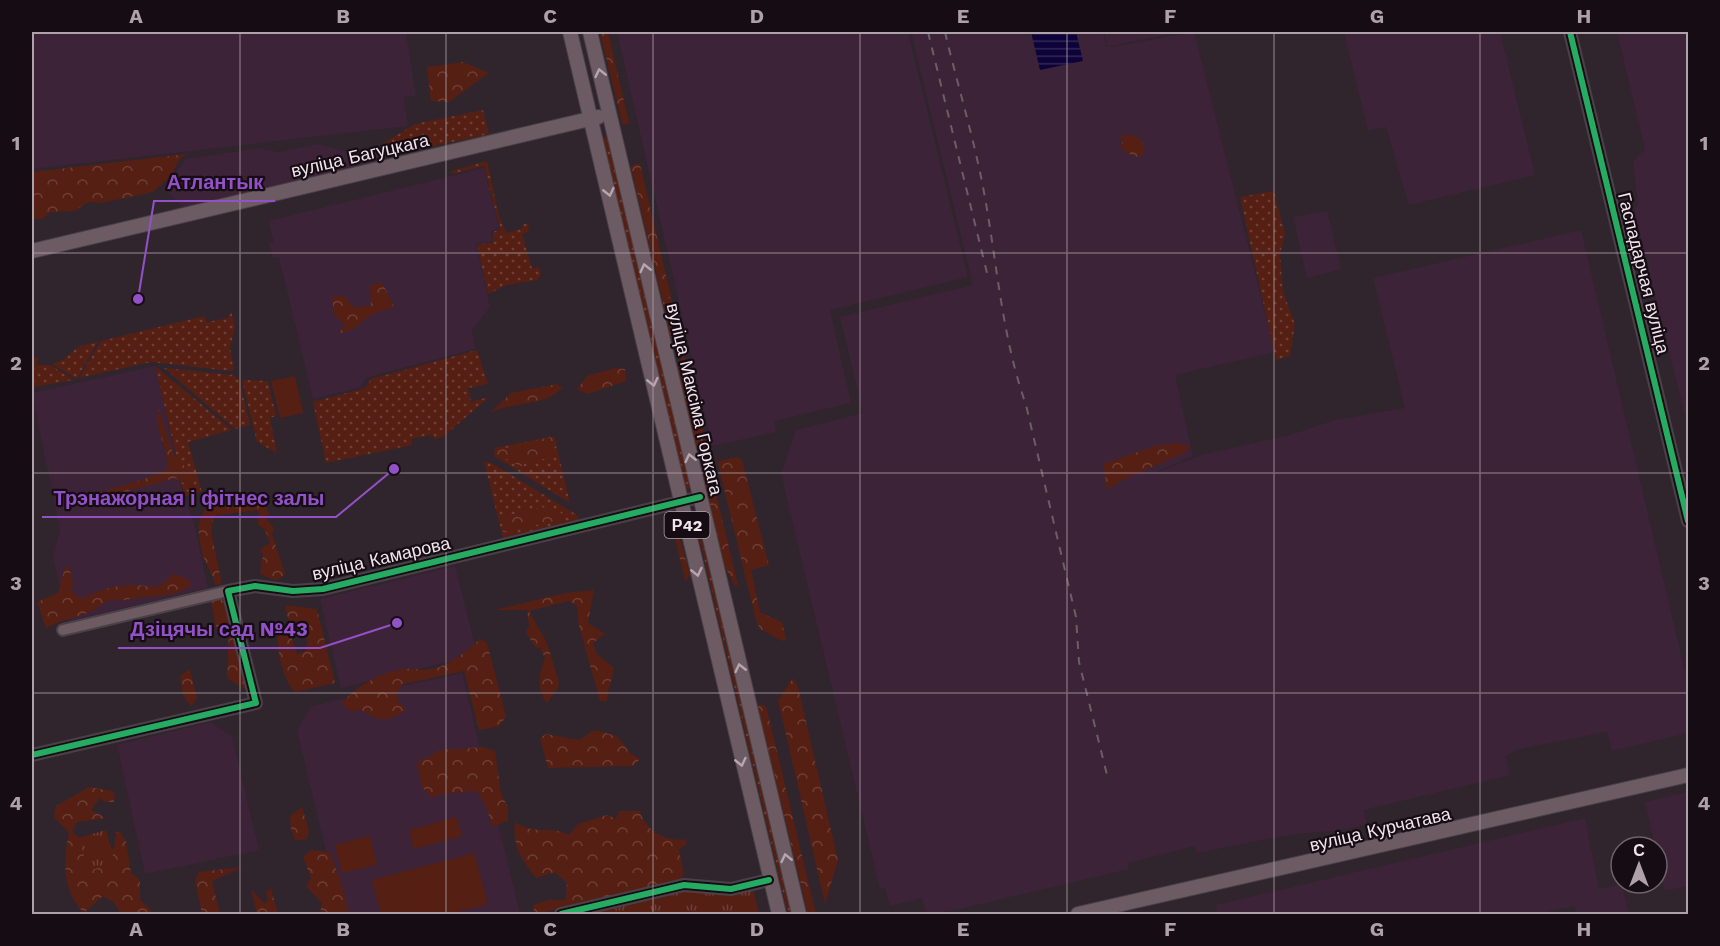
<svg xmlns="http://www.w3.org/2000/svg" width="1720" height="946" font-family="'Work Sans',sans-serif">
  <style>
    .built { fill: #3c2337 }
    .grass { fill: url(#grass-dots) }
    .forest { fill: url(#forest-crowns) }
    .park { fill: url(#park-tufts) }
    .pitch { fill: #551f13 }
    .water { fill: url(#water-rules) }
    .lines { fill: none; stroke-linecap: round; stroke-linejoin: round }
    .minor-casing { stroke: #4a4047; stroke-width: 14 }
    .major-casing { stroke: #4a4047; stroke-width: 16 }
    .minor { stroke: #6e5b61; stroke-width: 10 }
    .major { stroke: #6d5b63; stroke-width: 14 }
    .rail { stroke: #6c5e64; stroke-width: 2; stroke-dasharray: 8 8; stroke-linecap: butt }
    .cycleway-casing { stroke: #160d14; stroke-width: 10 }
    .cycleway { stroke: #26ab63; stroke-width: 6 }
    .oneway { stroke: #b7a6af }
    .grid { fill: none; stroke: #afa1aa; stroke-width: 1.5; stroke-opacity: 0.55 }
    .labels { text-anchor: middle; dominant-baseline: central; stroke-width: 4.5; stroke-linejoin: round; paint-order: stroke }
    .shield { fill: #160d14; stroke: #b1a4ad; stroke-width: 1.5 }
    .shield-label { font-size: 16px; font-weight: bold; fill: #f3e4ee }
    .street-label { font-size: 18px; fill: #f3e4ee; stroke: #160d14 }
    .leader { fill: none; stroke: #9351c8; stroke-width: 2 }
    .callout-dot { fill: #9351c8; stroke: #160d14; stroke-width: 2 }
    .callout-label { font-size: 20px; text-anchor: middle; font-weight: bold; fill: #9351c8; stroke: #160d14; stroke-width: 4.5; stroke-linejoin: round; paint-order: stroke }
    .neatline { fill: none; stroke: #afa1aa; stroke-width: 2 }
    .grid-label { font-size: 20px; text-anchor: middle; font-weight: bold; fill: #afa1aa }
  </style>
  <defs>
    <pattern id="grass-dots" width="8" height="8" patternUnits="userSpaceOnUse" patternTransform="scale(1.5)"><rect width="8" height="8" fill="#551f13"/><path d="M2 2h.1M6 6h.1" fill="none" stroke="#6e3f36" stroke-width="1.8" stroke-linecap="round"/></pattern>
    <pattern id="forest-crowns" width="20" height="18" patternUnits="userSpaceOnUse" patternTransform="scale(1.5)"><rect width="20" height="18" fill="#551f13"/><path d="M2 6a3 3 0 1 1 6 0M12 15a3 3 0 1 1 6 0" fill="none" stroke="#6e3f36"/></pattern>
    <pattern id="park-tufts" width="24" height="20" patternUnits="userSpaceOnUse" patternTransform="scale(1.5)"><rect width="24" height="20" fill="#551f13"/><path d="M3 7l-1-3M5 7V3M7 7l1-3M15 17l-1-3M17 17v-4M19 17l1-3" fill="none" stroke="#6e3f36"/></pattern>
    <pattern id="water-rules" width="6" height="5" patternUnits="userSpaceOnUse" patternTransform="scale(1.5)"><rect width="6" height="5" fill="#0d0339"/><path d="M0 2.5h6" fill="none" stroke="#312856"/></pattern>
  </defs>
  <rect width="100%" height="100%" fill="#30242d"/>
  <g class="built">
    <polygon points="32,32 406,32 416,96 404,97 408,126 32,169"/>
    <polygon points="617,32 908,32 968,277 830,310 851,403 774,421 776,432 712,446"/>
    <polygon points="911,32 1103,32 1106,46 1112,47 1194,32 1275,352 1175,375 1193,456 1147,476 1202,455 1290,435 1335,420 1405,408 1373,278 1581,230 1688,684 1688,733 1612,751 1607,732 1519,749 1505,756 1510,775 1364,810 1367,824 1344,830 1294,834 1197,853 1195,846 1128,863 1129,869 956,910 927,914 922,898 890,906 885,888 880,889 781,474 796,430 863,413 840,317 973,285"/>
    <polygon points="1104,32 1179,32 1112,46 1107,45"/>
    <polygon points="1344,32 1500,32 1535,175 1409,205 1386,127 1368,131"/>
    <polygon points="1617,32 1688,32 1688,428 1634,208 1638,205 1633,162 1645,149"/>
    <polygon points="317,144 353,153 383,146 386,159 183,208 164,188 186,159 260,148 279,152"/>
    <polygon points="484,168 499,228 491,231 492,241 476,244 490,307 472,330 475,349 365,378 362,387 313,399 279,257 273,258 269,243 274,242 268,221"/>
    <polygon points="1327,211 1341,269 1307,278 1293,217"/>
    <polygon points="155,366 181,480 179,481 195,527 208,588 69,621 53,558 60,530 32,393"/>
    <polygon points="455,566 475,646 472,656 341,688 320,599"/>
    <polygon points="462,673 520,914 341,914 297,730 311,706"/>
    <polygon points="211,722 232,737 259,850 145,874 117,745"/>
    <polygon points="1688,792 1688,886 1665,891 1645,802"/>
    <polygon points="1585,818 1599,889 1622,884 1629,914 1577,914 1574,906 1538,914 1217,914 1216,905"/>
  </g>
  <g class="grass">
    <polygon points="483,110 489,134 388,156 385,142 415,124"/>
    <polygon points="608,137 691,486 689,489 686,488 603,138"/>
    <polygon points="487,161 499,216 506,233 521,229 524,224 529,223 528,232 522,234 532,268 539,267 541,274 537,280 507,285 488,294 477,245 493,242 493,232 500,229 484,166 452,174 451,171"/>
    <polygon points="1274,191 1285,234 1280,254 1283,292 1295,324 1290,356 1276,360 1240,197"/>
    <polygon points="671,297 681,341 671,338 662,298"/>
    <polygon points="231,311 235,326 230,348 234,369 231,371 151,362 79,378 101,341 204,316 207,322 228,318"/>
    <polygon points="98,341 77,379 52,364 64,359 78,347"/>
    <polygon points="477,350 488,384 468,388 471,402 489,397 443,437 434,439 432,435 411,439 412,445 326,463 313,402 365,388 371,379"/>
    <polygon points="38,357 36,365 50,365 74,380 32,387 32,358"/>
    <polygon points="155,366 232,430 188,442 202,492 186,496 180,482 182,481"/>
    <polygon points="164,368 233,375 239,379 250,425 235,429"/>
    <polygon points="242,380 268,381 276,416 270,418 277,453 257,442"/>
    <polygon points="554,436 570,503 494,456 495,448"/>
    <polygon points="484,461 493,464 577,515 578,520 503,538"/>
    <polygon points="700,522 794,914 788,914 696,524"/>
  </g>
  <g class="forest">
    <polygon points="600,32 608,32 629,123 626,125 622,123"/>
    <polygon points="463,62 489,73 449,102 431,101 427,67"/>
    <polygon points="1122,135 1137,136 1143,144 1144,155 1135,157 1122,149"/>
    <polygon points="186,154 178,161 172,175 153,192 101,203 89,202 74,211 51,212 42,219 32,219 32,172"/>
    <polygon points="635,164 640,164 671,297 662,298 631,167"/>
    <path d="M382 282 394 307C388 309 382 310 376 313 363 318 355 333 339 333L345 325 334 315 332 296H345L352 307 371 306 370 286Z"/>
    <polygon points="684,355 708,451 705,453 697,450 677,365"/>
    <polygon points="616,368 625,369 626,381 588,394 577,389 587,376"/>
    <path d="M557 384 562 388C546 406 514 402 491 412L511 393Z"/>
    <path d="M159 409 173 454 191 473 196 491 187 493 185 484 175 478 96 500 88 497C114 486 142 483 167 469 170 449 152 428 159 409Z"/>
    <polygon points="550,437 557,442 550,458 525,462 521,467 501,456 495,456 498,450"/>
    <polygon points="1178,443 1191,447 1184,453 1120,481 1107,490 1103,464 1155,446"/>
    <polygon points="737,457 742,460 769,565 751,570 760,612 782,622 786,640 782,641 760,629 756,620 718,464 719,461"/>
    <polygon points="709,464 738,585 735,586 724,565 702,471 703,465"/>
    <path d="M242 498 262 499 269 514 266 519 274 528 272 534 285 574C277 584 270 578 260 574L263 555 260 549 270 543 265 530 258 524 259 513 257 510 217 515 213 519 211 532 221 580V584L215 585C213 575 210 572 206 563 202 556 200 544 199 535 196 504 217 503 242 498Z"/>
    <polygon points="541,507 558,510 566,518 503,533 502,517"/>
    <polygon points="672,511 690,575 685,581 669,512"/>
    <path d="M69 566 73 585 71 591 82 599C96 591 115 585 132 585 153 585 156 593 173 574L188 579 191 586C170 599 147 595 124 600 120 601 115 599 110 600 103 603 97 609 90 612 75 618 61 620 46 628L37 602 58 593 65 568Z"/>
    <path d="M594 590 588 623 605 634 593 643 597 654 613 667C614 678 607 689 607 701H600L579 626 577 606 569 601 529 611 547 643 559 682 558 688 547 703C536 690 539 673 545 658L540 648 535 647 526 632 529 627 527 610H495L565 593Z"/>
    <polygon points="218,595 231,607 246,676 245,689 227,678 229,630 221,634 217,632 211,602"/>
    <path d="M285 605 317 609 335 683 295 692C283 680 275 647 279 630H289L297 654 306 651 308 633 294 630 287 616Z"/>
    <path d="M480 639 487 643 506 716 500 726 479 730 464 671 403 684 397 692 398 701 406 709C388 724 378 721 360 709L352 712 342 704C351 688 386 670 405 669 414 668 424 671 433 669 450 665 468 650 480 639Z"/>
    <polygon points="190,669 197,698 191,707 183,695 180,676"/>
    <polygon points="793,678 798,687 838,860 825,904 778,700"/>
    <polygon points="760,704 766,706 816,914 808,914 758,707"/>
    <polygon points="594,730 617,736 630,753 640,759 633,766 548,768 540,738 546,734 579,740"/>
    <polygon points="483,747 495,751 501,793 508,808 508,821 492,827 487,808 477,791 449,793 431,797 422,787 417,763 441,750"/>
    <path d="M89 787 112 791 115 795 114 802H105L100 798 91 810 106 818 77 822 72 832 103 856 114 848 116 832H120L126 841 131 873 140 880V900L155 914H121L114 903 103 896 84 913C62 891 63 860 69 833L54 817 56 806Z"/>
    <polygon points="302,807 309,831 307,839 296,841 291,830 290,816"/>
    <path d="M619 811H640C644 829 666 843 684 839L687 843 679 850 684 875 678 884 535 914 533 905 548 900H565L567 883 555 872 536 878C522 860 512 845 515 822 539 837 547 824 569 835L578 824 607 815 616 819Z"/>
    <path d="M311 850 330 852C337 873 346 893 348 914H320L322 903 306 886 311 878 303 857Z"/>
    <polygon points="243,867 212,881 220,914 202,914 195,880 199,872"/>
    <polygon points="271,888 278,914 257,914 251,889 265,904 268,900 266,892"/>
  </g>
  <g class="park">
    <polygon points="106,830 115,863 88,871 79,838"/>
    <polygon points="680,889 729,894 753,889 759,914 575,914"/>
  </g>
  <g class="pitch">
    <polygon points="295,376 303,413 280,418 271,381"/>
    <polygon points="456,817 462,836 414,849 409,830"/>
    <polygon points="370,836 377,865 342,873 335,845"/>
    <polygon points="474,853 488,904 449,914 381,914 372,880"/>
  </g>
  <polygon class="water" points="1031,32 1076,32 1083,61 1040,70"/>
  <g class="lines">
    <defs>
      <g id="minor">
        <polyline points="1570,32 1688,521"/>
        <polyline points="63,630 228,591"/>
        <polyline points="32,755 256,703 228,591 255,586 293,591 323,589 700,497"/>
        <polyline points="561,914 684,885 731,889 769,880"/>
      </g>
      <g id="major">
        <polyline points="570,32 779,914"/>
        <polyline points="590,32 799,914"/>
        <polyline points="32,251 598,117"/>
        <polyline points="1078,914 1688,775"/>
      </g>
    </defs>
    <use href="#minor" class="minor-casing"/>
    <use href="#major" class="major-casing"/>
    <use href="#minor" class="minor"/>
    <use href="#major" class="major"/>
    <g class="rail">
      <polyline points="928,32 987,273"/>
      <path d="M945 32C957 83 973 135 983 187 997 260 1001 334 1026 405L1076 617 1079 662 1107 775"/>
    </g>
    <defs>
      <g id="cycleway">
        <polyline points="1570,32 1688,521"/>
        <polyline points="32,755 256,703 228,591 255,586 293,591 323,589 700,497"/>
        <polyline points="561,914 684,885 731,889 769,880"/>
      </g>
    </defs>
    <use href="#cycleway" class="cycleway-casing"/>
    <use href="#cycleway" class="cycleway"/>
  </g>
  <defs><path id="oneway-chevron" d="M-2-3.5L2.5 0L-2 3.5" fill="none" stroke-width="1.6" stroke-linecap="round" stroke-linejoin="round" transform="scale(1.5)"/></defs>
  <g class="oneway">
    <use href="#oneway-chevron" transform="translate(600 73) rotate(-103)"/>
    <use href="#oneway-chevron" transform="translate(609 192) rotate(77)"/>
    <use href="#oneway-chevron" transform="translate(645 268) rotate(-103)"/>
    <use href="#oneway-chevron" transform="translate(653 382) rotate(77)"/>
    <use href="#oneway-chevron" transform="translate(690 458) rotate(-103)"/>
    <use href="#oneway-chevron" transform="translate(697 572) rotate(77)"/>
    <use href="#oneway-chevron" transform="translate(740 668) rotate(-103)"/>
    <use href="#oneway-chevron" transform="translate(741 762) rotate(77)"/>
    <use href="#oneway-chevron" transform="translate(786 858) rotate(-103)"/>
  </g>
  <path class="grid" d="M240 32V914M446 32V914M653 32V914M860 32V914M1067 32V914M1274 32V914M1480 32V914M32 253H1688M32 473H1688M32 693H1688"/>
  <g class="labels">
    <rect class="shield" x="664.5" y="512" width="45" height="26" rx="4.5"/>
    <g class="shield-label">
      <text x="687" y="525">Р42</text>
    </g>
    <g class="street-label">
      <text transform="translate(360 155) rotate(-13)">вуліца Багуцкага</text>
      <text transform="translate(1644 273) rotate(76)">Гаспадарчая вуліца</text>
      <text transform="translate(695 399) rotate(77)">вуліца Максіма Горкага</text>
      <text transform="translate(381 558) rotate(-13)">вуліца Камарова</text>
      <text transform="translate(1380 829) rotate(-13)">вуліца Курчатава</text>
    </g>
  </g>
  <path class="leader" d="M138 299L154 201H275M394 469L336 517H42M397 623L320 648H118"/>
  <g class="callout-dot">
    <circle cx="138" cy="299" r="6"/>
    <circle cx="394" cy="469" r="6"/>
    <circle cx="397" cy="623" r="6"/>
  </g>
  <g class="callout-label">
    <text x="215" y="189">Атлантык</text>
    <text x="189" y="505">Трэнажорная і фітнес залы</text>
    <text x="219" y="636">Дзіцячы сад №43</text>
  </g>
  <rect width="1720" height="946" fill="none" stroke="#160d14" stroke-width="66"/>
  <g transform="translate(1639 865)"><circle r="28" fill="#160d14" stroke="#6e636b" stroke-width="1.5"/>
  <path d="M0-4.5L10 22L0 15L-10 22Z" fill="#afa1aa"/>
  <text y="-9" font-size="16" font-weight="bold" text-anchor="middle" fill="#f3e4ee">С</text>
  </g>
  <rect x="33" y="33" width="1654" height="880" class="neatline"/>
  <g class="grid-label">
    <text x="136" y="23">A</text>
    <text x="343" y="23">B</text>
    <text x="550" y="23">C</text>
    <text x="757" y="23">D</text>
    <text x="963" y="23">E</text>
    <text x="1170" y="23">F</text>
    <text x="1377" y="23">G</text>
    <text x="1584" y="23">H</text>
    <text x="16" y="150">1</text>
    <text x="1704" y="150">1</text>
    <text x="16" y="370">2</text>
    <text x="1704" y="370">2</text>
    <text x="16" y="590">3</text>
    <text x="1704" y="590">3</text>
    <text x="16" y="810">4</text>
    <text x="1704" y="810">4</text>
    <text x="136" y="936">A</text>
    <text x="343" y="936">B</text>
    <text x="550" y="936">C</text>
    <text x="757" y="936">D</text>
    <text x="963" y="936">E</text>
    <text x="1170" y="936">F</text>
    <text x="1377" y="936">G</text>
    <text x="1584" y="936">H</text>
  </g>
</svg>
